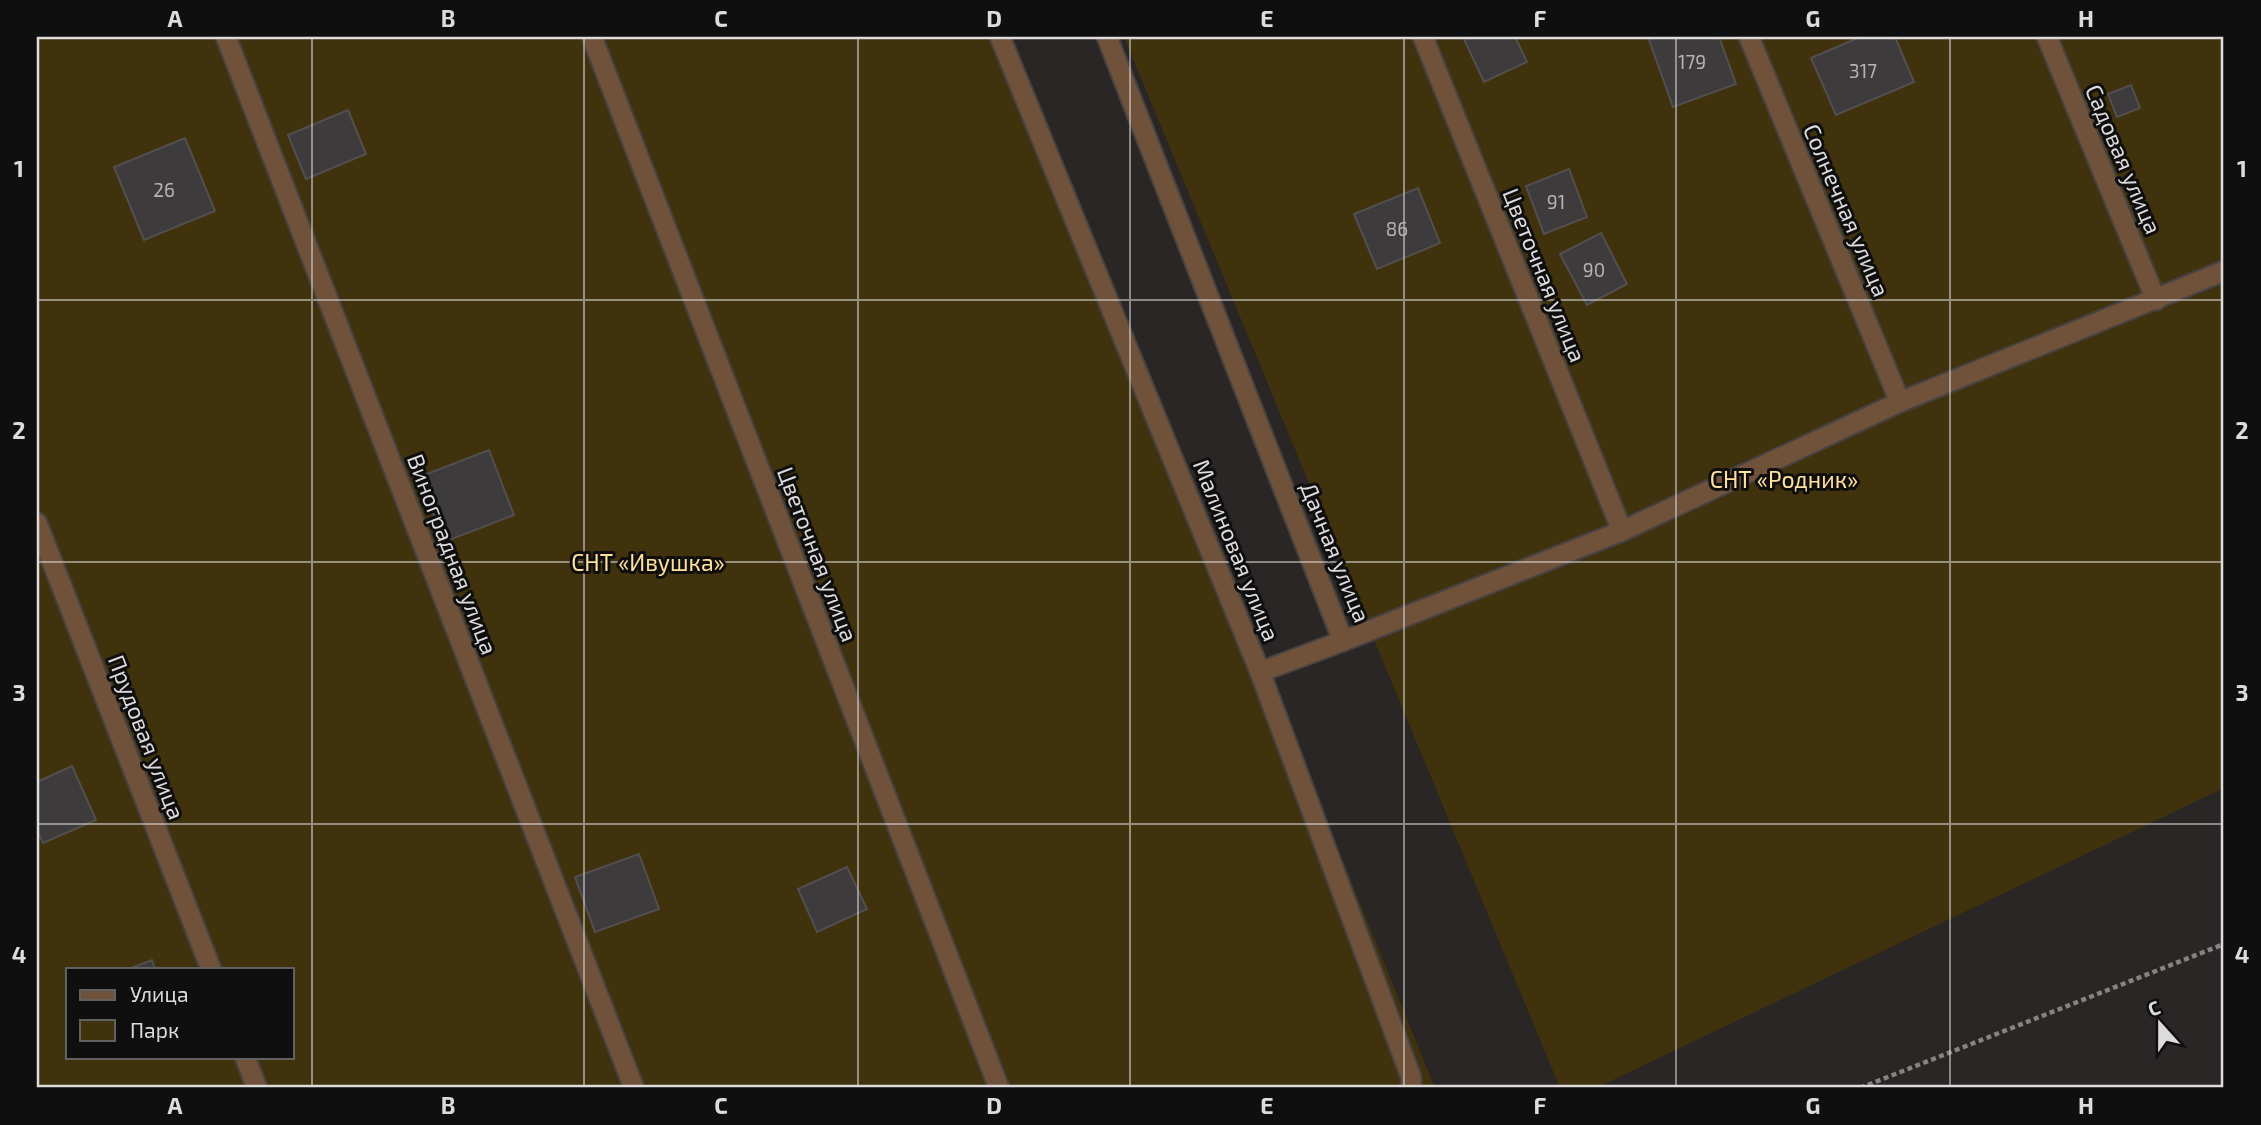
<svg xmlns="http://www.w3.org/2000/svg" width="2261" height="1125" font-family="'Exo 2',sans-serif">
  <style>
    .green { fill: #41320e; fill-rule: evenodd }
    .building { fill: #3e3b3c; stroke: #534f50; stroke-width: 2 }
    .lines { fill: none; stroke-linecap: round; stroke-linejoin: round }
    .minor-casing { stroke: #464342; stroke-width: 23 }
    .path { stroke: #868483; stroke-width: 4.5; stroke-dasharray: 5 3.5; stroke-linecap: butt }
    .minor { stroke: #70523a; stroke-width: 19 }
    .grid { fill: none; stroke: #dddbdb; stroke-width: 2; stroke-opacity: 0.55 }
    .labels { text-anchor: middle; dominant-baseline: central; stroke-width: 6; stroke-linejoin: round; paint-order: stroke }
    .number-label { font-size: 19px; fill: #b5b3b3 }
    .street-label { font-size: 23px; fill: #dddbdb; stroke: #100f0f }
    .park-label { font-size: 23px; fill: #ffe09e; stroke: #100f0f }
    .neatline { fill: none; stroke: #dddbdb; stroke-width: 2.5 }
    .grid-label { font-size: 23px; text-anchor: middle; font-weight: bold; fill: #dddbdb }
  </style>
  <rect width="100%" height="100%" fill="#292625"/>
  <g class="green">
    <path d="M37 37H1009L1435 1088H37ZM68 969H292V1057H68Z"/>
    <polygon points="1124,37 2224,37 2224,788 1596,1088 1560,1088"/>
  </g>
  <g class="building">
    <polygon points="1463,37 1515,37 1527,62 1484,82"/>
    <polygon points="1648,37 1719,37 1736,84 1673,107"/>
    <polygon points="1860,37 1895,37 1914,82 1836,115 1811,58"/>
    <polygon points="2131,85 2140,108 2117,117 2108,94"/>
    <polygon points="348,110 366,154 306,179 288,135"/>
    <polygon points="185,138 215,211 144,240 114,167"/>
    <polygon points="1569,169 1587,217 1544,234 1526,186"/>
    <polygon points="1418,188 1440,243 1377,269 1354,214"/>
    <polygon points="1601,233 1627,284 1587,305 1560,254"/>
    <polygon points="489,450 514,515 444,542 419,477"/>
    <polygon points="72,766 96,820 43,843 37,830 37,782"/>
    <polygon points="639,854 659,909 595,932 575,877"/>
    <polygon points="847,867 867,909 817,932 798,889"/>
    <polygon points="152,960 155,969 129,969"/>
  </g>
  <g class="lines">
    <defs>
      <g id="minor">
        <polyline points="226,37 634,1088"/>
        <polyline points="592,37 999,1088"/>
        <polyline points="1000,37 1260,672 1411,1077 1411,1088"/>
        <polyline points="1107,37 1343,641 1622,531 1900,402 2224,271"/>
        <polyline points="1423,37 1622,531"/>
        <polyline points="1749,37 1900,402"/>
        <polyline points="2047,37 2156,300"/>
        <polyline points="37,523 211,969"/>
        <polyline points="1260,672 1343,641"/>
        <polyline points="245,1057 257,1088"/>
      </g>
    </defs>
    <use href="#minor" class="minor-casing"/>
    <polyline class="path" points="1860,1088 2224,944"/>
    <use href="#minor" class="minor"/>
  </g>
  <path class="grid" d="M312 37V1088M584 37V1088M858 37V1088M1130 37V1088M1404 37V1088M1676 37V1088M1950 37V1088M37 300H2224M37 562H2224M37 824H2224"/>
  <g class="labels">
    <g class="number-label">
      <text x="1692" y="61">179</text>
      <text x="1863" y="70">317</text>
      <text x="164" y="189">26</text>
      <text x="1556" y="201">91</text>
      <text x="1397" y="228">86</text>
      <text x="1594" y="269">90</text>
    </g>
    <g class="street-label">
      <text transform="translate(2124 159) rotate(67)">Садовая улица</text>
      <text transform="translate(1847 210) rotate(67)">Солнечная улица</text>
      <text transform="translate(1545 275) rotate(68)">Цветочная улица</text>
      <text transform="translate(1237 550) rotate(68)">Малиновая улица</text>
      <text transform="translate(1336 552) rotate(68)">Дачная улица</text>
      <text transform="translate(453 554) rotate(69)">Виноградная улица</text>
      <text transform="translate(818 554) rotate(69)">Цветочная улица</text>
      <text transform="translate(147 737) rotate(69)">Прудовая улица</text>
    </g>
    <g class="park-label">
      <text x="1784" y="479">СНТ «Родник»</text>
      <text x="648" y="562">СНТ «Ивушка»</text>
    </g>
  </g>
  <rect width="2261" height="1125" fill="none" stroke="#100f0f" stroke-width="77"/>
  <rect x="66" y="968" width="228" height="91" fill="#100f0f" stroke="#626161" stroke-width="2"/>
  <rect x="80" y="990" width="35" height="10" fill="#70523a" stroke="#626161" stroke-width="2"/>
  <text x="130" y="1002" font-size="21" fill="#dddbdb">Улица</text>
  <rect x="80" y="1020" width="35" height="21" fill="#41320e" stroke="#626161" stroke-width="2"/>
  <text x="130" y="1038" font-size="21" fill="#dddbdb">Парк</text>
  <g transform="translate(2160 1024) rotate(339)" stroke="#100f0f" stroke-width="5" paint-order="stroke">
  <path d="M0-5L12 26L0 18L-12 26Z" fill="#dddbdb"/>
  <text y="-10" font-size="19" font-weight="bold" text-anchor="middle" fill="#dddbdb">С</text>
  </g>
  <rect x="38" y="38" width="2184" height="1048" class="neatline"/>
  <g class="grid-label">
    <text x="175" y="27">A</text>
    <text x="448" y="27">B</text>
    <text x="721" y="27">C</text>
    <text x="994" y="27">D</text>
    <text x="1267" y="27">E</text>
    <text x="1540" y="27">F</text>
    <text x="1813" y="27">G</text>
    <text x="2086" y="27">H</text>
    <text x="19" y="177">1</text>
    <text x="2242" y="177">1</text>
    <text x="19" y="439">2</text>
    <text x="2242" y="439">2</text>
    <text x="19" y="701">3</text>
    <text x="2242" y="701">3</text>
    <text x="19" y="963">4</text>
    <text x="2242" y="963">4</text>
    <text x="175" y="1114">A</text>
    <text x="448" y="1114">B</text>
    <text x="721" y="1114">C</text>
    <text x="994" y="1114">D</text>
    <text x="1267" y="1114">E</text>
    <text x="1540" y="1114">F</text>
    <text x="1813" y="1114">G</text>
    <text x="2086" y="1114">H</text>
  </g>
</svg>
